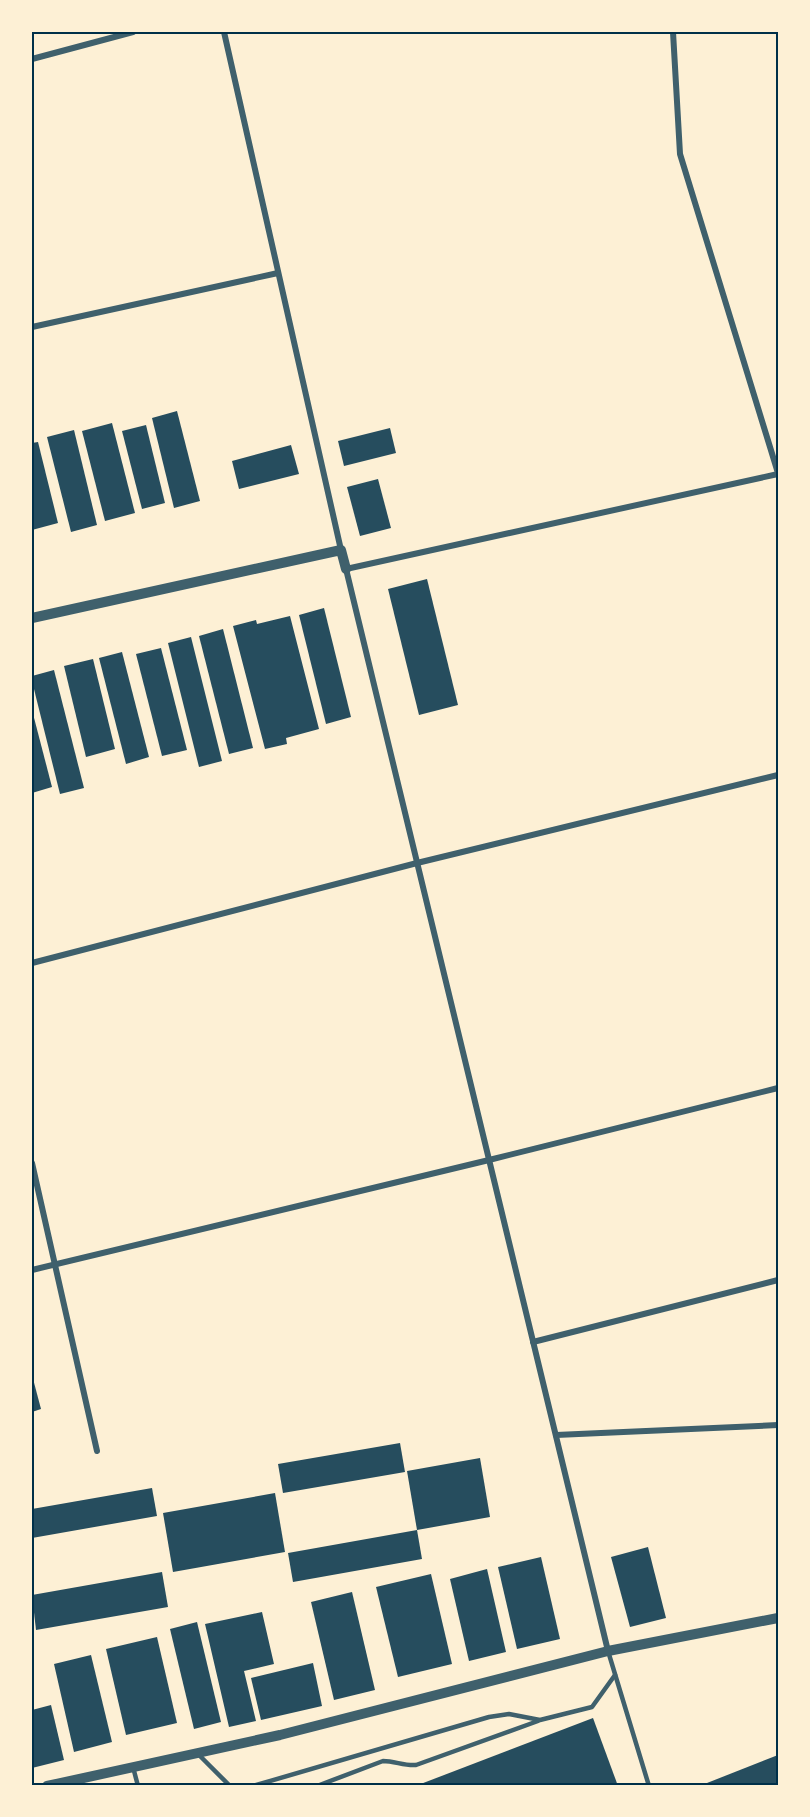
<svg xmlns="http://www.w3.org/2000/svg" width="810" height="1817" font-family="Barlow,sans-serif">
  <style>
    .building { fill: #264d5e }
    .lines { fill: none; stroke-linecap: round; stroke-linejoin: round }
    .service { stroke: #3f606c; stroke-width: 4.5 }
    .minor { stroke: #3f606c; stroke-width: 6 }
    .tertiary { stroke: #3f606c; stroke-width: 10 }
    .neatline { fill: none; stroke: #003049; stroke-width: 2 }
  </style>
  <rect width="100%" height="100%" fill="#fdf0d5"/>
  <g class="building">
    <polygon points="177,411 200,501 174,508 152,418"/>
    <polygon points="112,423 135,513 105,521 82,431"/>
    <polygon points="146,425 165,503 142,509 122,431"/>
    <polygon points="390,428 396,453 344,466 338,441"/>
    <polygon points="74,430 97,525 71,532 47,437"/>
    <polygon points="38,442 58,523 32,530 32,443"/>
    <polygon points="291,445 299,474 239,489 232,461"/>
    <polygon points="378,479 391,528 360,536 347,487"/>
    <polygon points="427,579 458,705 419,715 388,589"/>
    <polygon points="324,608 351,717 326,724 299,615"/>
    <polygon points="290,616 319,729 286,738 287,744 265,749 233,626 256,620 257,624"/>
    <polygon points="223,629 253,748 229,754 199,636"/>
    <polygon points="191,637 222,761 199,767 168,643"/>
    <polygon points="161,648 187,750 162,756 136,654"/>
    <polygon points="122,652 149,757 126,764 99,658"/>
    <polygon points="93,659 115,749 86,757 64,666"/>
    <polygon points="54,670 84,788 60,794 32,681 32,676"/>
    <polygon points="32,710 52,787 32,793"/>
    <polygon points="32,1375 41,1409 32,1412"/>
    <polygon points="400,1443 405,1472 283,1493 278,1464"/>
    <polygon points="480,1458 490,1517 417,1530 407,1471"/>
    <polygon points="152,1488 157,1516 32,1538 32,1509"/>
    <polygon points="275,1493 285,1552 173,1572 163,1513"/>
    <polygon points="417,1530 422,1559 293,1582 288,1553"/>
    <polygon points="648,1547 666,1618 630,1627 611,1557"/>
    <polygon points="541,1557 560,1639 517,1649 498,1567"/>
    <polygon points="487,1569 506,1652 469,1661 450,1579"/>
    <polygon points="162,1572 168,1607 36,1630 32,1595"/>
    <polygon points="431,1574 452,1664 398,1677 376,1587"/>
    <polygon points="352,1592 375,1690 334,1700 311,1602"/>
    <polygon points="262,1612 274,1664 244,1671 256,1721 229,1727 205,1624"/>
    <polygon points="197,1622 221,1722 194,1729 170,1629"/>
    <polygon points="157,1637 177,1723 126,1735 106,1649"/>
    <polygon points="91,1655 112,1742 74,1752 54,1664"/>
    <polygon points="313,1663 322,1706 261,1720 251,1678"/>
    <polygon points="51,1705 64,1760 32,1768 32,1710"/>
    <polygon points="593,1718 618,1786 418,1786 418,1785"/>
    <polygon points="778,1755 778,1786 708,1786 707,1783"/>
  </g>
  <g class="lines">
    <g class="service">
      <polyline points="608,1651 649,1786"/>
      <polyline points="199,1755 230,1786"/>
      <polyline points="133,1767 138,1786"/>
      <polyline points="253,1786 489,1717 509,1714 540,1720 592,1707 615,1675"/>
      <path d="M317 1786 383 1761C395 1761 404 1766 416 1765L538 1721"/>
    </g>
    <g class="minor">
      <polyline points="224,32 341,550"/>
      <polyline points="673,32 680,154 778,473"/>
      <polyline points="32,59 133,32"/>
      <polyline points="32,327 278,273"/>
      <polyline points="32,963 417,863 778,775"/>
      <polyline points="32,1163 97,1451"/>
      <polyline points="32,1270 489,1160 778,1088"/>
      <polyline points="533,1342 778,1280"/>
      <polyline points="556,1435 778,1425"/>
      <polyline points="608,1651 346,569 778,474"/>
    </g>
    <g class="tertiary">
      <polyline points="32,618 341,550 346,569"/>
      <polyline points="47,1786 280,1735 608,1651 778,1618"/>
    </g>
  </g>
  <rect width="810" height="1817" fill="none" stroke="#fdf0d5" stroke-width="66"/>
  <rect x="33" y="33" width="744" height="1751" class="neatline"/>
</svg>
